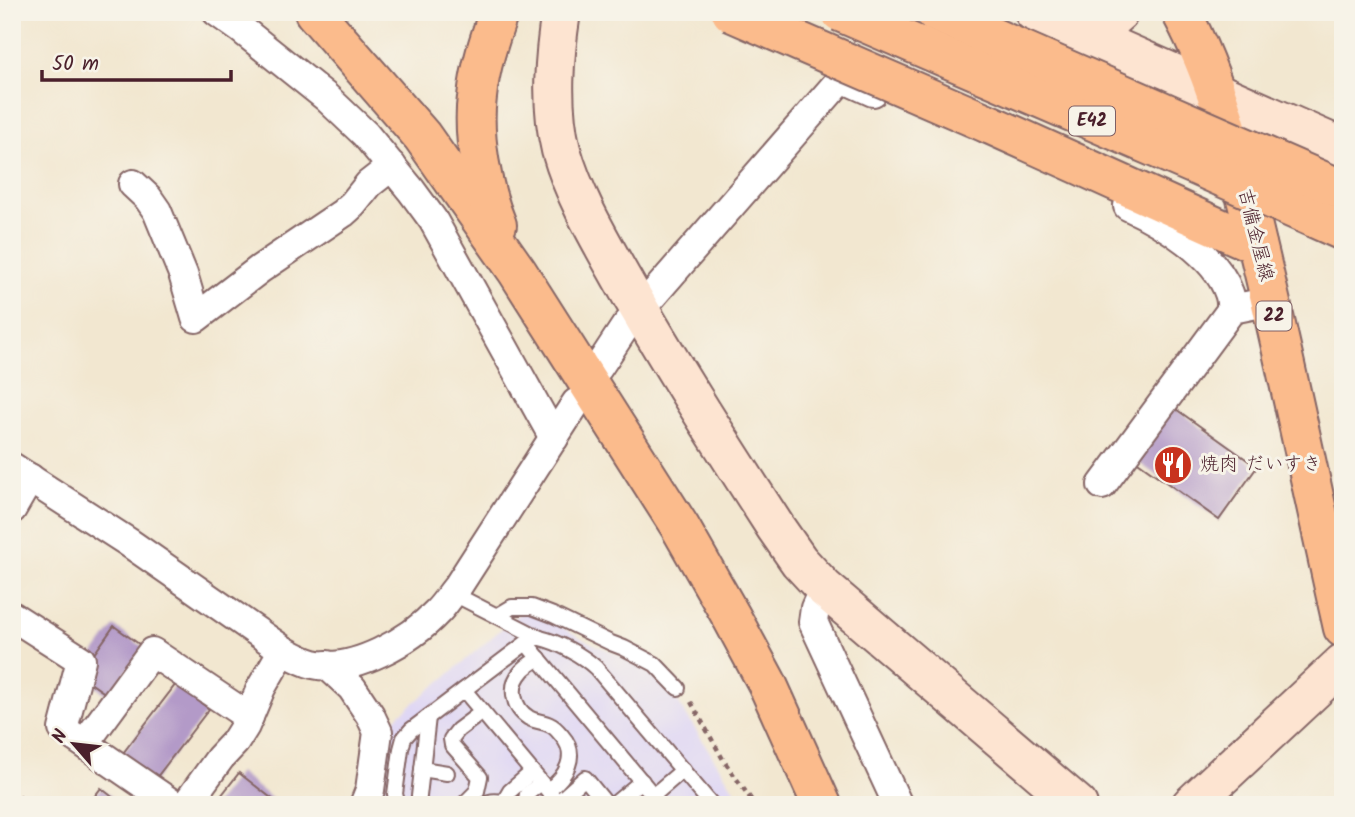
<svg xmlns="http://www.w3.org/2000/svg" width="1355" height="817" font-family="Kalam,'Klee One',sans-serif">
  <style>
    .built { fill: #ded5f5 }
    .building { fill: #b39ac8 }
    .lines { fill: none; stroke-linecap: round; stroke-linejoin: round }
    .lane-casing { stroke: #856565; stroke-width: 18 }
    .street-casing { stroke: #856565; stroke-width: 32 }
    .secondary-casing { stroke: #856565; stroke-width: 42 }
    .primary-casing { stroke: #856565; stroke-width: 42 }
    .highway-casing { stroke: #856565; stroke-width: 42 }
    .path { stroke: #856565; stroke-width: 4.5; stroke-dasharray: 5 5; stroke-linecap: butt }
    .lane { stroke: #fff; stroke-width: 14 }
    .street { stroke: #fff; stroke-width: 28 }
    .secondary { stroke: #fde4d1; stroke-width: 38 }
    .primary { stroke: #fbbb8c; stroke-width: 38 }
    .highway { stroke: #fbbb8c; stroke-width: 38 }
    .highway-bridge-casing { stroke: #856565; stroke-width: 42; stroke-linecap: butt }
    .highway-bridge { stroke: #fbbb8c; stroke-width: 38 }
    .labels { text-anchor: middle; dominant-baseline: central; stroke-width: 6; stroke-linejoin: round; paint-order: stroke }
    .shield { fill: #f7f3e8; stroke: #7e5f64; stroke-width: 2 }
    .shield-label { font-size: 18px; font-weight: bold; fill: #4a1f2b }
    .street-label { font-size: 19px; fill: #4a1f2b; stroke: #f7f3e8 }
    .poi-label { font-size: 19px; fill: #4a1f2b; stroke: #f7f3e8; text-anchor: start }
  </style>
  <rect width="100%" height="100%" fill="#f7f3e8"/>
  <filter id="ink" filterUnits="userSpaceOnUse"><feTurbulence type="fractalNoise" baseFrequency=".0143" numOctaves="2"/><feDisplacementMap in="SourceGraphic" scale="14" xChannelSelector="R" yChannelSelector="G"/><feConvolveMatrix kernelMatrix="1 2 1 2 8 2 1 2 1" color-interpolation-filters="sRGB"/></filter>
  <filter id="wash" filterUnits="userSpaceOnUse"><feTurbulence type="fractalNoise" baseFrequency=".00686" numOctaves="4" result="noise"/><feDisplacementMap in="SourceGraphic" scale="28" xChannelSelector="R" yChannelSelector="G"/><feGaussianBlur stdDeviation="1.57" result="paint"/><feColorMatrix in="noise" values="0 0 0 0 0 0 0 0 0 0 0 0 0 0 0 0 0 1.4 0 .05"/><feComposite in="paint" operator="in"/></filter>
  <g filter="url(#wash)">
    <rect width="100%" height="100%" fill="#f2e7d0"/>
    <polygon class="built" points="521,612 536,613 585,640 619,655 644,668 665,684 681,707 744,805 374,805 391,724 400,714 446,677"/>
    <g id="blocks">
      <g class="building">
        <polygon points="1173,407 1257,467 1219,520 1135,460"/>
        <polygon points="114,626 143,647 109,696 79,675"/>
        <polygon points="176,684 209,709 153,782 120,757"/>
        <polygon points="239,773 275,801 272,805 214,805"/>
        <polygon points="101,788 120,803 119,805 88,805"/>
      </g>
    </g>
  </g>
  <g filter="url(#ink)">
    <use href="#blocks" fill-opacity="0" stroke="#856565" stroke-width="2"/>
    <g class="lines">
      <defs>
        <g id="lane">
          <polyline points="452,593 540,638"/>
          <polyline points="497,616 512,607 532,607 553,615 611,643 624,648 655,664 678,688"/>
          <polyline points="526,643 653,795"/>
          <path d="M539 658C533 662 526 666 522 671 508 686 513 708 529 718 536 722 543 721 550 725 555 727 558 731 562 736 579 755 566 777 548 790"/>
          <polyline points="464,690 560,805"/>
          <polyline points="422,769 447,773"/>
          <polyline points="558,802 585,778 607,805"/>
          <polyline points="503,803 510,791 532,772"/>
          <path d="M398 805 395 794 401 749 404 738 411 730 526 643 535 638H540C558 642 582 655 596 668L712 805"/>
          <polyline points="418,805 428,717"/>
          <polyline points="463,805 477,791 480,777 452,745 451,739 458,730 482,712"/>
          <path d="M484 805C491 800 499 800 505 805"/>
          <polyline points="525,805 527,794 541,783"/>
          <polyline points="613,805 642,781"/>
          <polyline points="642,805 683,770"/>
        </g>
        <g id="street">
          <polyline points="217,12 241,29 326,97 365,134 411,190 433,220 554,438"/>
          <polyline points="133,184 148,198 157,211 183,274 196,318 260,269 343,213 353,204 369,184 392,166"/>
          <path d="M1128 206C1163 222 1216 255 1229 293 1231 298 1231 304 1232 309L1271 301"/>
          <polyline points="598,368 625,327 842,78 873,92"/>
          <path d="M12 467 128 542 283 650C292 655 302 661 313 664 353 674 411 640 438 611 445 604 451 594 458 586L576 403"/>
          <polyline points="1102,485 1232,309"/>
          <polyline points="12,509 30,478"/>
          <polyline points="824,588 815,608 813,622 898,805"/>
          <polyline points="12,616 81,660 63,729 174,805"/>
          <polyline points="327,665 352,688 370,715 378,732 370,790 364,805"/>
          <polyline points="85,743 152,652 249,717"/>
          <polyline points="186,805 220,758 235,742 245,726 261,688 283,650"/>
        </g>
        <g id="secondary">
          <path d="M561 12C554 57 550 105 561 150 574 196 599 238 622 279 670 364 723 446 776 528L799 561 824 588 1078 805"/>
          <polyline points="1034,12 1343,148"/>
          <path d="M1064 25C1084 27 1103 28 1119 12"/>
          <polyline points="1191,805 1343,663"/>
        </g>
        <path id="primary" d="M1181 12C1220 84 1238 165 1257 244 1288 371 1314 500 1343 628"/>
        <g id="highway">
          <polyline points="314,12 422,136 517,271 680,527 732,618 767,683 822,805"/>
          <polyline points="989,124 1257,245"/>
          <path d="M497 225C482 189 472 135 477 97 480 67 489 40 499 12"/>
        </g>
      </defs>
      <use href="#lane" class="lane-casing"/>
      <use href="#street" class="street-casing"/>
      <use href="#secondary" class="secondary-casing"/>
      <use href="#primary" class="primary-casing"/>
      <use href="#highway" class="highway-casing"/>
      <g class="path">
        <polyline points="691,702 724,761 755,805"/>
        <polyline points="12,789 27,805"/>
      </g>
      <use href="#lane" class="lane"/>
      <use href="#street" class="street"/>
      <use href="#secondary" class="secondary"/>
      <use href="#primary" class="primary"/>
      <use href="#highway" class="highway"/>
      <defs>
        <g id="highway-bridge">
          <polyline points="731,12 989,124"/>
          <polyline points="840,12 1195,165 1343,231"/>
          <polyline points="935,12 1343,190"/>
        </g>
      </defs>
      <use href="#highway-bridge" class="highway-bridge-casing"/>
      <use href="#highway-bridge" class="highway-bridge"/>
    </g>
  </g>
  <defs>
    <symbol id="restaurant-disc" viewBox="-11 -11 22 22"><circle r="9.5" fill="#c8321e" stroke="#f7f3e8"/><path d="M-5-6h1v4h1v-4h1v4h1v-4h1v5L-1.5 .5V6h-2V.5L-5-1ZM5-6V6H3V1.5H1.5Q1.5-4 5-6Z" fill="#fff"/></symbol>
  </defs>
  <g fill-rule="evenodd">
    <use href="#restaurant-disc" x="1151" y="443" width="44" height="44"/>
  </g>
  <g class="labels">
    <g class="shield">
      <rect x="1069" y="106.5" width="46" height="29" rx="5"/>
      <rect x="1256.5" y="301.5" width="35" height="29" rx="5"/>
    </g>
    <g class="shield-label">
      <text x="1092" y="121">E42</text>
      <text x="1274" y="316">22</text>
    </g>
    <g class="street-label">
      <text transform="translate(1255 235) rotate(76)">吉備金屋線</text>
    </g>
    <g class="poi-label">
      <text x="1200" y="465">焼肉 だいすき</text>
    </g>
  </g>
  <rect width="1355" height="817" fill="none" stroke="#f7f3e8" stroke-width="42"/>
  <g transform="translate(74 744) rotate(298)" stroke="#f7f3e8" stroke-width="5" paint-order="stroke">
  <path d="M0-5L12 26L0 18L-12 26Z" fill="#4a1f2b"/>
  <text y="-10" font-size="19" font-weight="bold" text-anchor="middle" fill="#4a1f2b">N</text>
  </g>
  <path d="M42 70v10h189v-10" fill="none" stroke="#4a1f2b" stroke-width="3.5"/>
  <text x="52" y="70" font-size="21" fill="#4a1f2b" stroke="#f7f3e8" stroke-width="5" paint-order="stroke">50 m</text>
</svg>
